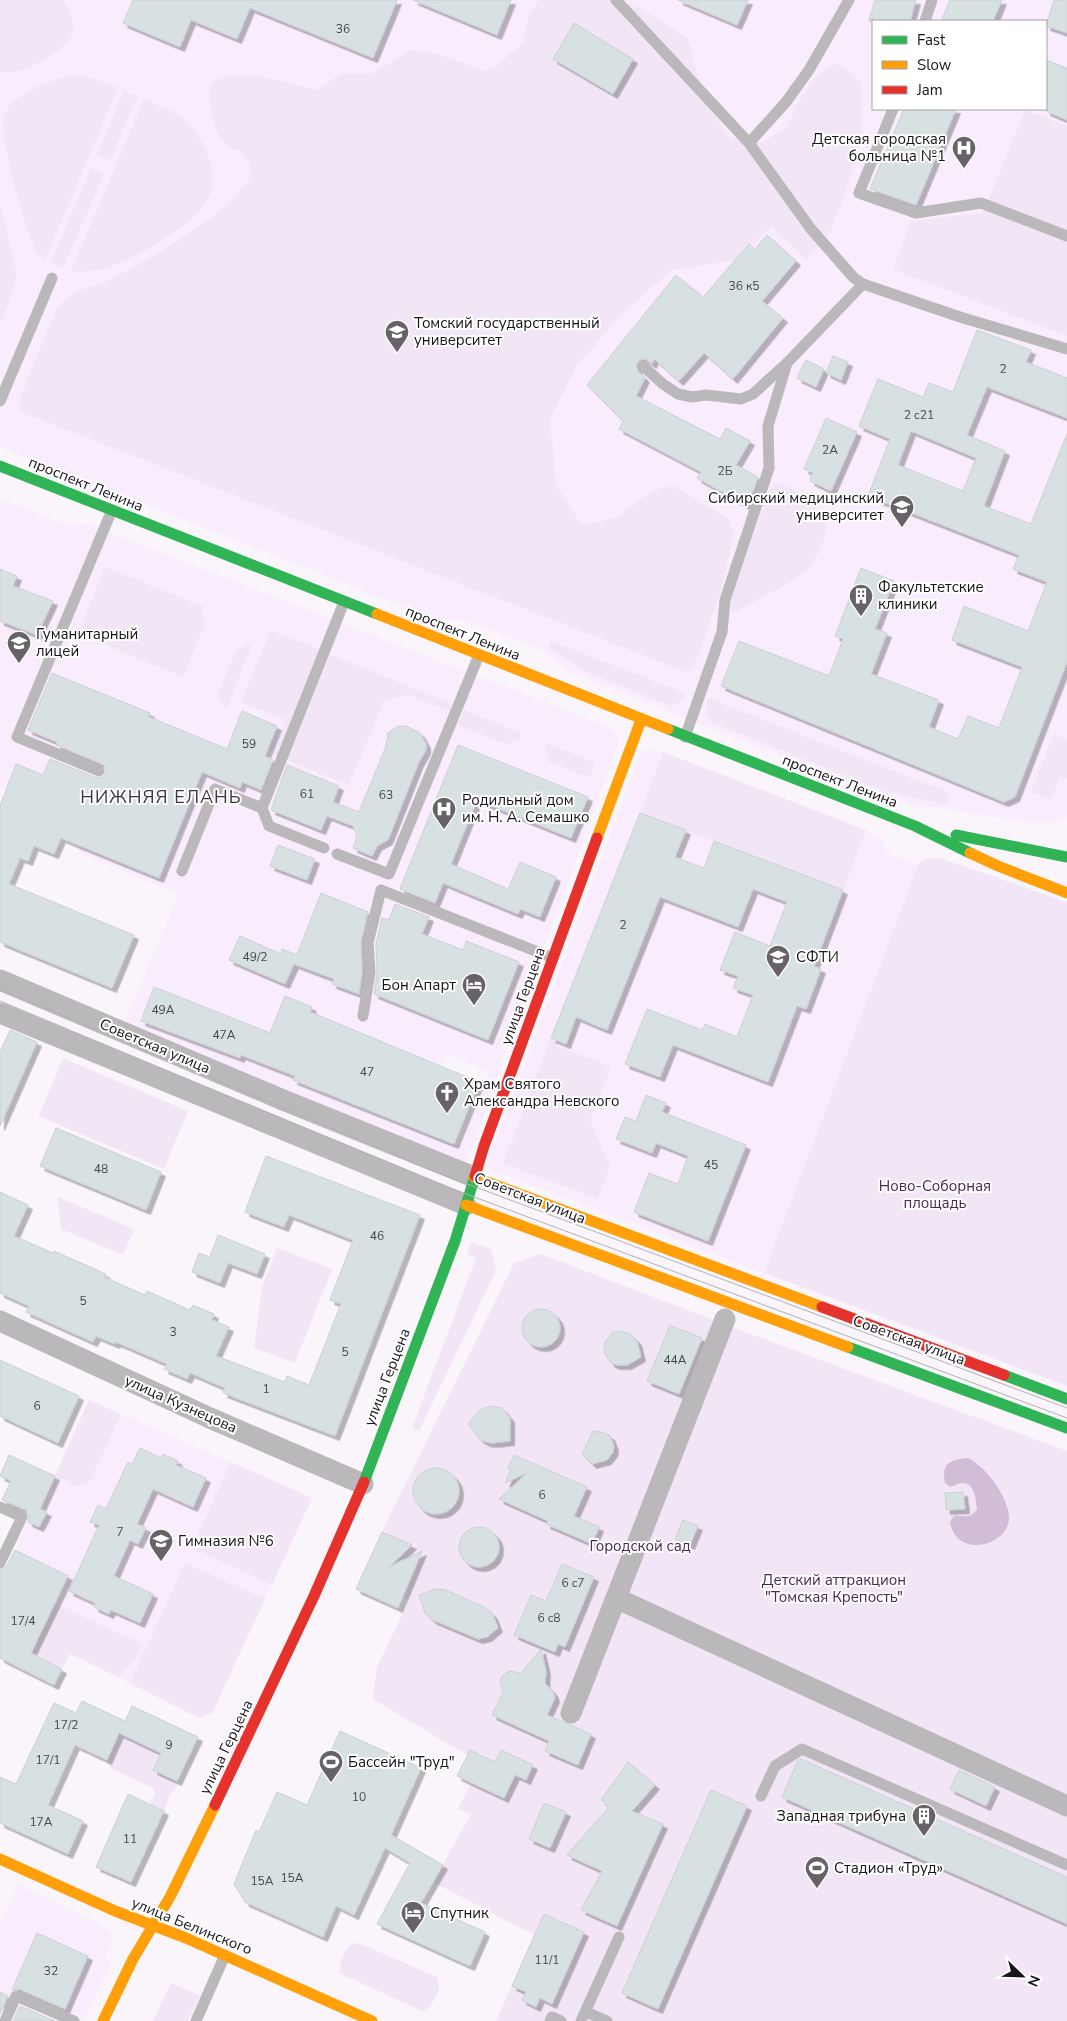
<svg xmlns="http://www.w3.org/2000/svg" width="1067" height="2021" font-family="'Nunito Sans',sans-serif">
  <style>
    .built { fill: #f8ecfd; fill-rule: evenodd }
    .green { fill: #f2e6f6 }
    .water { fill: #d2bdd8 }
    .building { fill: #d7e1e1; stroke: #cdd0d2; fill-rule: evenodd; filter: url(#shadow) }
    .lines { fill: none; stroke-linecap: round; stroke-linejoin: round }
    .lane { stroke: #bab8ba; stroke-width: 11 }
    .street { stroke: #bab8ba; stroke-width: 21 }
    .fast { stroke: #30b455; stroke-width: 11 }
    .slow { stroke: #ff9f0a; stroke-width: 11 }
    .jam { stroke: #e5322d; stroke-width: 11 }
    .tram { stroke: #b3b1b4; stroke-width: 1 }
    .labels { text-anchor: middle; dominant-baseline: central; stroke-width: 4; stroke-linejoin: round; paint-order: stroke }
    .number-label { font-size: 12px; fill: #48464c }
    .poi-label { font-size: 15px; fill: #18131a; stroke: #fff; text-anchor: start }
    .street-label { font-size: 15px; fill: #18131a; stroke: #fff }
    .park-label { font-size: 15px; fill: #4b2757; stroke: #fff }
    .quarter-label { font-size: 18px; letter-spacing: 1px; fill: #403544; stroke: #fff }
  </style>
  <defs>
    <filter id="shadow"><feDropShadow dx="4.5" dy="4.5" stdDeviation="0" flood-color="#0004"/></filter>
  </defs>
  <rect width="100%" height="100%" fill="#f9f5fa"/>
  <g class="built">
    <path d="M0 0H1067V817L1058 821 1029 822 916 805 887 798 569 672 545 651 465 620 435 619 0 447ZM873 21H1046V109H873Z"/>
    <path d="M0 499 69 526 87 524 606 726 617 735 619 741 466 1163 122 1029 179 894 78 852 90 824 0 787ZM445 1054 489 1071 459 1146 415 1129Z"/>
    <polygon points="647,749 663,752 866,830 881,838 885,842 885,853 918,865 764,1273 486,1168 641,753"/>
    <polygon points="89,1400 312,1498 212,1713 199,1718 70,1654 62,1669 31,1653 55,1604 56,1570 15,1550 28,1522 33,1524"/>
    <polygon points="18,1885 96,1921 111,1933 112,1939 105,1959 111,1962 83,2021 0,2021 0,1926"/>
  </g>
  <g class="green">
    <path d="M0 0H63C70 11 77 24 71 37 63 52 16 79 0 71Z"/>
    <path d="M539 0H616L642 9 688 39 703 97 729 138 763 142 787 127 796 106 814 78 836 63 862 82V136L845 193 829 235 806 260 771 226 736 260 672 270 621 315 576 367 550 418 556 485 582 526 618 517 652 490 674 486 729 519 734 534 722 586 700 653 693 667 686 672 24 413 19 406 22 392 57 309C74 285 86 292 109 280 140 265 243 206 250 174 252 165 246 155 239 151 234 148 229 149 226 145 212 130 207 103 211 84 236 65 288 83 317 90L342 73 371 74 411 50 442 55 484 71 498 65 522 43 529 15Z"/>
    <path d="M72 75 88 77 118 88 45 260C44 259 39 256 39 255 27 241 1 141 3 122 3 119 5 114 6 111 15 93 53 79 72 75Z"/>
    <polygon points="124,91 137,96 110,160 97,154"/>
    <path d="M144 99C157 105 171 109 182 118 202 135 221 170 209 196 197 219 171 235 150 248 127 261 98 275 71 271Z"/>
    <polygon points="1025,110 1067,126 1067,336 893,269 911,221 983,213"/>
    <polygon points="91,168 104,174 63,268 51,262"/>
    <polygon points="0,203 17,273 12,295 0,324"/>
    <path d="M777 483C794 488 817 503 824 520 830 535 815 563 804 572 790 585 755 600 737 611L730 609 731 600 769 490Z"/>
    <polygon points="105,567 204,607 201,615 205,624 183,677 78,634"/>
    <polygon points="271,630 452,704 449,711 408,695 384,701 349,785 272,754 286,720 241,702"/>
    <polygon points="253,641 226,710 218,694 236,650"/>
    <path d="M551 641 685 693C681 702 678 705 668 705L582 670 548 647Z"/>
    <path d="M708 698 950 793 946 804 889 793 713 723C705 715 705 710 708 698Z"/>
    <polygon points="464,710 521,733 518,741 511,741 508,745 458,725"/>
    <polygon points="1054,734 1067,740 1067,779 1060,776 1051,800 1031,792"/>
    <polygon points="547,743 596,763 590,778 548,761 548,754 544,751"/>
    <polygon points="663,752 866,830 843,891 640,813"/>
    <polygon points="931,858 943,859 1067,902 1067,1386 764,1273 918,865 922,860"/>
    <polygon points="551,1038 554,1040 557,1046 611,1067 590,1121 610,1166 598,1199 503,1163"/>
    <polygon points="63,1058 188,1111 164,1169 39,1116"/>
    <polygon points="58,1197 134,1229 123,1255 61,1229"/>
    <polygon points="471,1242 491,1249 496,1270 419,1431 412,1428 476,1258 467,1254"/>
    <polygon points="277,1248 332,1269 295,1363 254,1348 262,1287"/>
    <polygon points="541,1254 745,1332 1067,1451 1067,2021 496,2021 534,1935 433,1882 471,1814 458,1809 471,1783 457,1776 467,1755 373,1699 377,1667 409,1600 403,1597 398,1608 356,1589 382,1532 514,1263"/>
    <polygon points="89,1400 121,1414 90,1482 76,1486 55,1476"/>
    <polygon points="231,1462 312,1498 272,1585 192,1548"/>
    <polygon points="185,1563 265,1599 212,1713 199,1718 130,1683"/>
    <polygon points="55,1604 142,1644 135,1660 119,1677 70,1654 62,1669 31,1653"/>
    <path d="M119 1733 161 1753 154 1770 177 1781C177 1788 175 1788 171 1793 168 1797 166 1806 164 1811L150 1804 155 1793 153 1788 110 1768 107 1760Z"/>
    <path d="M359 1943 437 1977C443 1988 433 2005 424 2012L339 1973C340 1961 345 1943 359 1943Z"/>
    <polygon points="171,1983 200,1996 188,2021 153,2021"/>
  </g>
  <path class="water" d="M968 1458C981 1465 992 1477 1000 1491 1004 1498 1008 1507 1009 1516 1011 1545 957 1561 950 1522L954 1516C964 1515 970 1520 977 1509 976 1501 975 1482 962 1483 958 1483 954 1486 950 1487L945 1483C941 1464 950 1459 968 1458Z"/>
  <g class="building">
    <polygon points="133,0 397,0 373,58 250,8 237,39 191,20 180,47 123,23"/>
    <polygon points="413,0 511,0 497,35"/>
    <polygon points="678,0 748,0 737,25"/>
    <polygon points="875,0 916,0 910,21 869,21"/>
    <polygon points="950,0 1002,0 993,21 941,21"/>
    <polygon points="1054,0 1067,0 1067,33 1046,26"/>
    <polygon points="574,23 633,59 613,94 553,59"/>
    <polygon points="1046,60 1067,68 1067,120 1046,111"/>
    <polygon points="904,109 956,109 916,205 870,189"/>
    <polygon points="767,235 796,261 762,301 783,318 733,379 704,353 679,381 654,359 652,364 645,359 641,359 636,365 638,371 645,378 636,396 720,439 726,428 750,441 736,465 758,477 754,489 745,505 697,478 701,472 619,429 623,421 587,385 676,275 703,297 749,244 755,249"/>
    <path d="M977 330 1031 350 1026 362 1067 378V418L987 387 967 435 1005 451 984 506 1031 524 1067 434V662L1015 797 1004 802 721 686 739 641 829 676 843 639 835 636 861 568 894 581 875 629 887 633 871 674 939 700 929 727 958 739 968 716 999 728 1022 667 952 640 964 606 1028 631 1047 582 1013 569 1019 555 868 496 890 439 859 426 878 379 923 397 929 383 953 392ZM911 431 976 458 963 491 898 465Z"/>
    <polygon points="833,356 848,362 841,380 826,373"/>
    <polygon points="806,360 824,369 816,387 797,378"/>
    <polygon points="826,418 857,432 831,491 810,481 813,473 804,469"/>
    <polygon points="0,569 17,576 13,586 53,601 37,635 0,621"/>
    <polygon points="52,673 150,713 149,717 227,749 242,711 277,726 265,756 273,760 261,790 242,782 240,788 202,772 159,878 61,838 54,854 34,846 28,861 20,858 9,884 134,935 112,988 0,942 0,806 16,764 43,775 50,759 97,778 103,777 106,773 105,767 102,764 56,745 57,742 28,730"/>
    <polygon points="398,726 406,726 420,733 426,744 426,750 419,762 388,840 377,846 372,856 353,848 357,837 353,826 327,816 321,830 271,810 287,765 339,786 333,802 359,812 386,746 388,733"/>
    <polygon points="458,745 588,797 571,838 477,800 451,864 508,889 520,862 556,877 540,917 520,909 518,914 443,883 435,903 400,889"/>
    <polygon points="640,813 686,830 675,857 704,868 714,841 843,890 814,966 821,969 806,1009 797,1006 768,1082 673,1045 660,1077 625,1064 647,1009 702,1030 705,1024 737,1037 753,995 733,988 738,976 720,970 735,932 770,946 787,902 753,889 738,927 660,897 607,1030 576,1017 566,1044 551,1038"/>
    <polygon points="278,845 315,859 307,880 270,866"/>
    <polygon points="321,893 368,912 361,942 362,972 359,994 332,984 334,979 294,964 285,984 229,960 240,936 281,954 282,949 297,955"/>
    <polygon points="395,904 429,917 422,934 463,950 466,941 519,962 488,1040 374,994 377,972 376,944 382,918 389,920"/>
    <polygon points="154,987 270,1033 285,996 312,1007 310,1012 479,1082 454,1144 293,1080 295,1076 241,1055 240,1058 141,1021"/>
    <polygon points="10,1030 37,1042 0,1126 0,1052"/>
    <polygon points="646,1095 666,1103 662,1112 746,1145 708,1241 634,1212 649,1173 678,1184 688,1156 656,1143 652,1153 616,1139 625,1117 636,1121"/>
    <polygon points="56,1128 161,1172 146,1210 40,1166"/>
    <polygon points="266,1156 420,1215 335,1436 223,1393 225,1388 190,1373 187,1379 164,1369 167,1364 116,1342 115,1344 96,1336 93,1342 26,1312 29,1306 0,1293 0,1192 28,1205 14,1236 53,1253 54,1251 106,1274 104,1277 145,1295 147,1291 190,1310 193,1305 214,1314 212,1320 229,1327 216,1356 285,1382 287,1376 309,1385 341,1304 330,1300 353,1240 289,1215 284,1227 245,1212"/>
    <polygon points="218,1235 265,1254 257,1274 228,1263 220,1283 192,1272 199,1253 210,1257"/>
    <circle cx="541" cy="1328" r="19"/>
    <polygon points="670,1325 702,1338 679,1394 647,1381"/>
    <polygon points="618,1331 629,1333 637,1341 641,1357 627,1365 616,1365 611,1363 604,1353 605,1342 612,1333"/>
    <polygon points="0,1360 79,1396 58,1443 0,1416"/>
    <polygon points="491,1406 502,1408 510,1418 510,1441 492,1443 486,1442 480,1439 468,1424 480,1410"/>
    <polygon points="593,1431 605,1433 610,1436 614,1446 613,1452 607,1460 592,1464 582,1454"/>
    <polygon points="140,1448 161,1458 163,1454 178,1461 176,1465 206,1478 193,1507 153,1489 137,1524 146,1528 138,1544 130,1540 114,1576 153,1594 140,1623 111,1610 109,1614 94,1607 95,1603 69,1591 99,1525 90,1522 98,1505 106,1509 128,1462 132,1464"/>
    <polygon points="9,1455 55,1476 40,1509 47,1512 39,1527 28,1522 29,1516 26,1510 2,1500 11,1481 0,1476"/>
    <polygon points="514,1455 587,1487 574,1516 599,1527 592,1544 546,1524 548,1521 499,1499 527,1473 505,1483 511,1469 508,1468"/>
    <circle cx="436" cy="1491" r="23"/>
    <polygon points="963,1492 965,1509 946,1510 945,1493"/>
    <polygon points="683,1520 698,1526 690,1545 675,1539"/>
    <circle cx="479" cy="1547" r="20"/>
    <polygon points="382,1532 412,1545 389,1567 422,1551 398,1608 356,1589"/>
    <polygon points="15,1550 68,1576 31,1653 62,1669 54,1685 0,1658 0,1570 6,1567"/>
    <polygon points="562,1564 594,1577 565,1647 558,1644 555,1652 514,1635 531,1595 546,1601"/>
    <polygon points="436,1589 446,1590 486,1608 493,1615 498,1628 487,1637 478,1639 433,1620 425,1613 419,1595"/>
    <polygon points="541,1649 546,1671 545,1683 553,1692 555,1698 547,1715 591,1734 578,1765 545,1751 549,1741 492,1715 503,1692 500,1682 502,1676 510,1671 521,1673"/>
    <polygon points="82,1701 125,1721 132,1706 198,1737 177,1781 153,1770 161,1753 119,1733 107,1760 75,1745 48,1805 83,1821 68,1854 0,1823 0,1777 16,1784 54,1703 76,1713"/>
    <polygon points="340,1731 421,1768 391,1835 443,1865 421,1903 485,1932 470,1966 377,1924 410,1863 385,1848 354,1915 336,1906 323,1937 245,1902 234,1884 256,1830 259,1832 277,1792 307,1805"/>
    <polygon points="470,1750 495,1762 501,1750 533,1765 526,1780 515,1775 504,1798 457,1776"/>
    <polygon points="801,1759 1067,1877 1067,1924 782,1797 798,1760"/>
    <polygon points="628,1762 655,1785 632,1811 663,1824 617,1926 581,1910 602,1871 567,1855 609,1807 601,1800"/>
    <polygon points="959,1770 995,1787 986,1806 950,1789"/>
    <polygon points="711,1790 747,1806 658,2009 622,1993"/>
    <polygon points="128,1794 164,1811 131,1882 96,1867"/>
    <polygon points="544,1803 566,1812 550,1848 529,1839"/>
    <polygon points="544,1914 584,1932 552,2004 540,1998 536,2007 522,2000 526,1992 512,1986"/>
    <polygon points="37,1933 88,1956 65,2009 19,1989 12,1990"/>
    <polygon points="0,1992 8,1996 0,2014"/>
    <polygon points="20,2006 55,2021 13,2021"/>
  </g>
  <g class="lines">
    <g class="lane">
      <polyline points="616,0 749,143 811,229 854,278 863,284 960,317 1067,349"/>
      <polyline points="925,21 932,0"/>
      <polyline points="893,109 859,193 916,213 981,203 1067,236"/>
      <polyline points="749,143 786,102 809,70 849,0"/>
      <polyline points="643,366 663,384 678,394 692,397 706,395 741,399 753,394 787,363 863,284"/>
      <polyline points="0,401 52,278"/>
      <polyline points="685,737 722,632 725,600 769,468 768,426 787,363"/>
      <polyline points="99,771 17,737 112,510"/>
      <polyline points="262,808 269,826 324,848"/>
      <polyline points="337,854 389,874 479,655"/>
      <polyline points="182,871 215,789 262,808 344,602"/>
      <polyline points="363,1016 370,972 368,943 381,890 553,958"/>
      <polyline points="0,1507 22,1517 0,1563"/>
      <polyline points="761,1796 775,1766 802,1749 1067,1865"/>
      <polyline points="586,2012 607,2021"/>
      <polyline points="5,2021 16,1996 74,2021"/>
      <polyline points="196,2021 225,1955"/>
      <polyline points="550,2021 552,2017 561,2021"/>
      <polyline points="581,2021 619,1937"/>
    </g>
    <g class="street">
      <polyline points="0,980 283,1100 474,1177"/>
      <polyline points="0,1013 466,1205"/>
      <polyline points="0,1321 210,1418 363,1484"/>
      <polyline points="616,1598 1067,1806"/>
      <polyline points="571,1713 725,1319"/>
    </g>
    <g class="fast">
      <polyline points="0,466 377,614"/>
      <polyline points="668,729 915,826 970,853"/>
      <polyline points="956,835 1067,857"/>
      <polyline points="848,1347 1067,1428"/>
      <polyline points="1004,1375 1067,1399"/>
      <polyline points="364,1482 455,1241 475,1176"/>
    </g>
    <g class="slow">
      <polyline points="377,614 668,729"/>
      <polyline points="597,838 641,720"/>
      <polyline points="970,853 998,866 1067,893"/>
      <polyline points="474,1177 822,1307"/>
      <polyline points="466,1205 848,1347"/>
      <polyline points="0,1859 115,1911 186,1938 372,2021"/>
      <polyline points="103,2021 133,1959 170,1897 215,1805"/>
    </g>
    <g class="jam">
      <polyline points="475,1176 484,1146 597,838"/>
      <polyline points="822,1307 1004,1375"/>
      <polyline points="215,1805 314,1596 364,1482"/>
    </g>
    <g class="tram">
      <polyline points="0,989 446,1176 1067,1408"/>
      <polyline points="0,1001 442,1185 1067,1418"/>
    </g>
  </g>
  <defs>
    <symbol id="hospital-pin" viewBox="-11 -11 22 30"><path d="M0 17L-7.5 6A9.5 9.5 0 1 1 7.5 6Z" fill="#676268" stroke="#fff"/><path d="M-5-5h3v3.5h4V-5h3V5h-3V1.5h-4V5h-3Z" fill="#fff"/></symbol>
    <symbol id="university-pin" viewBox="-11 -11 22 30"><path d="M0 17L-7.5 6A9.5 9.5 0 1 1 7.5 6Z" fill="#676268" stroke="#fff"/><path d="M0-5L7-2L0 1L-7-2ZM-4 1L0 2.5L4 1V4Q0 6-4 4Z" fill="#fff"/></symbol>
    <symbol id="building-pin" viewBox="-11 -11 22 30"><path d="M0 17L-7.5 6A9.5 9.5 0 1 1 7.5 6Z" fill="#676268" stroke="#fff"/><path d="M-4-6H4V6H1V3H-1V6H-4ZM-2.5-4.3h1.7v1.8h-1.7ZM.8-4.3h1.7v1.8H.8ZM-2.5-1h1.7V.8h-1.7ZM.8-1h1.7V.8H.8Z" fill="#fff"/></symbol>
    <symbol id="school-pin" viewBox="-11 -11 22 30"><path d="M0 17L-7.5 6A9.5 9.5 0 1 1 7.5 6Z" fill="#676268" stroke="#fff"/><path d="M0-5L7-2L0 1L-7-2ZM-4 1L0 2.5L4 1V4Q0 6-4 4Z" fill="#fff"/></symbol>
    <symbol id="hotel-pin" viewBox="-11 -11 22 30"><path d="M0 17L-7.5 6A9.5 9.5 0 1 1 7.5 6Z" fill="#676268" stroke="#fff"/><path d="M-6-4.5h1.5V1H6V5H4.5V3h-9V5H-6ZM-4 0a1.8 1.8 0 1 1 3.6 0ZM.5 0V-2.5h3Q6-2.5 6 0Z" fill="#fff"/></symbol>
    <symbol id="church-pin" viewBox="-11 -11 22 30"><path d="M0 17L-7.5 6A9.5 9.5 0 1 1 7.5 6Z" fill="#676268" stroke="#fff"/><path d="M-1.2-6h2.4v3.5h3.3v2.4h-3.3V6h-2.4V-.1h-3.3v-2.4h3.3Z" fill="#fff"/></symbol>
    <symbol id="stadium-pin" viewBox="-11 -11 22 30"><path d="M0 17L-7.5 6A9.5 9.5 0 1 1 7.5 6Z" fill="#676268" stroke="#fff"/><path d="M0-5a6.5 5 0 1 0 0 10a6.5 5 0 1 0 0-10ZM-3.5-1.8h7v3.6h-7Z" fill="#fff"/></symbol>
  </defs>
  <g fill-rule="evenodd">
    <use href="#hospital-pin" x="950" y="134" width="28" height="38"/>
    <use href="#university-pin" x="383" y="318" width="28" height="38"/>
    <use href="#university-pin" x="888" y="493" width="28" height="38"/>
    <use href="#building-pin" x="847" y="582" width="28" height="38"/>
    <use href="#school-pin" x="5" y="629" width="28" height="38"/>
    <use href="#hospital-pin" x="430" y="795" width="28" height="38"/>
    <use href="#university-pin" x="764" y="943" width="28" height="38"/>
    <use href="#hotel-pin" x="460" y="971" width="28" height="38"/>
    <use href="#church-pin" x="433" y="1079" width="28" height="38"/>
    <use href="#school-pin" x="147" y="1527" width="28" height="38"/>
    <use href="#stadium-pin" x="317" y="1748" width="28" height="38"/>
    <use href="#building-pin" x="910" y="1802" width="28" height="38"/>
    <use href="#stadium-pin" x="803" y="1854" width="28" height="38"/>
    <use href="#hotel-pin" x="399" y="1899" width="28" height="38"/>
  </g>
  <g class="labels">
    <g class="number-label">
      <text x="343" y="29">36</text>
      <text x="744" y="286">36 к5</text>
      <text x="1003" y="369">2</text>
      <text x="919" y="415">2 с21</text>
      <text x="830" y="450">2А</text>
      <text x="725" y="471">2Б</text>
      <text x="249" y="744">59</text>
      <text x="307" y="794">61</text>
      <text x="386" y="795">63</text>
      <text x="623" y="925">2</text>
      <text x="255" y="957">49/2</text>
      <text x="163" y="1010">49А</text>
      <text x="224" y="1035">47А</text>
      <text x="367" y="1072">47</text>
      <text x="711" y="1165">45</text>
      <text x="101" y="1169">48</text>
      <text x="377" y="1236">46</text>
      <text x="83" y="1301">5</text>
      <text x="173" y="1332">3</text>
      <text x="345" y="1352">5</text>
      <text x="675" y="1360">44А</text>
      <text x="266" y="1389">1</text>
      <text x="37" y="1406">6</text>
      <text x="542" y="1495">6</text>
      <text x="120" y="1532">7</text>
      <text x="573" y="1583">6 с7</text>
      <text x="549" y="1618">6 с8</text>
      <text x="23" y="1621">17/4</text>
      <text x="66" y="1725">17/2</text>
      <text x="169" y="1745">9</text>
      <text x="48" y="1760">17/1</text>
      <text x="359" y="1797">10</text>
      <text x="41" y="1822">17А</text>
      <text x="130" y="1839">11</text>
      <text x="292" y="1878">15А</text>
      <text x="262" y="1881">15А</text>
      <text x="547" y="1960">11/1</text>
      <text x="51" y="1971">32</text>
    </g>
    <g class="poi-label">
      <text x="946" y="139" text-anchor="end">Детская городская<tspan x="946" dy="17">больница №1</tspan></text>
      <text x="414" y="323">Томский государственный<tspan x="414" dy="17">университет</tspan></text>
      <text x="884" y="498" text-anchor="end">Сибирский медицинский<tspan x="884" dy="17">университет</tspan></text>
      <text x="878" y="587">Факультетские<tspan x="878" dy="17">клиники</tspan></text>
      <text x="36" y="634">Гуманитарный<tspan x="36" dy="17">лицей</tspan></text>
      <text x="462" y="800">Родильный дом<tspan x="462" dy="17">им. Н. А. Семашко</tspan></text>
      <text x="796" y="957">СФТИ</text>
      <text x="456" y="985" text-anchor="end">Бон Апарт</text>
      <text x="464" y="1084">Храм Святого<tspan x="464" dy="17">Александра Невского</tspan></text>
      <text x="178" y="1541">Гимназия №6</text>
      <text x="348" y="1762">Бассейн "Труд"</text>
      <text x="906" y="1816" text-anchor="end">Западная трибуна</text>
      <text x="834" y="1868">Стадион «Труд»</text>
      <text x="430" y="1913">Спутник</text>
    </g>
    <g class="street-label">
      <text transform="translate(86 484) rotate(22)">проспект Ленина</text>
      <text transform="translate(463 633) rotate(22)">проспект Ленина</text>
      <text transform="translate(840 781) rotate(21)">проспект Ленина</text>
      <text transform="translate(523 996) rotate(-70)">улица Герцена</text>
      <text transform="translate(155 1046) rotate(23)">Советская улица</text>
      <text transform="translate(530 1198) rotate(21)">Советская улица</text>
      <text transform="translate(909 1340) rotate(20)">Советская улица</text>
      <text transform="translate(387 1377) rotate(-69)">улица Герцена</text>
      <text transform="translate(181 1404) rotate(24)">улица Кузнецова</text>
      <text transform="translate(226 1747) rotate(-64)">улица Герцена</text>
      <text transform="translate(192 1926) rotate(22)">улица Белинского</text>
    </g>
    <g class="park-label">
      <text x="935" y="1186">Ново-Соборная<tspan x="935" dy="17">площадь</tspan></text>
      <text x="640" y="1546">Городской сад</text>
      <text x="834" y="1580">Детский аттракцион<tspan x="834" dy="17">"Томская Крепость"</tspan></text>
    </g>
    <g class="quarter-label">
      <text x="161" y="797">НИЖНЯЯ ЕЛАНЬ</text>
    </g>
  </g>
  <rect x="872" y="20" width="175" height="90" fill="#ffffff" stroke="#a3a1a3"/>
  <rect x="882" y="36" width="25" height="8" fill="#30b455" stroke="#a3a1a3"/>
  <text x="917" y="45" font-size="15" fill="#18131a">Fast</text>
  <rect x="882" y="61" width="25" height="8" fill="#ff9f0a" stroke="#a3a1a3"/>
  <text x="917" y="70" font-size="15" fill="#18131a">Slow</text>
  <rect x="882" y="86" width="25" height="8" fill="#e5322d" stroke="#a3a1a3"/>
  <text x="917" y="95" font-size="15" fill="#18131a">Jam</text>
  <g transform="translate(1022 1976) rotate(113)" stroke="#ffffff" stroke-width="4" paint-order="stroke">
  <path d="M0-4L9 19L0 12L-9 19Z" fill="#18131a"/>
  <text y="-8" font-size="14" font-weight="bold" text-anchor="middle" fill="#18131a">N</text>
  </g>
</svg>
